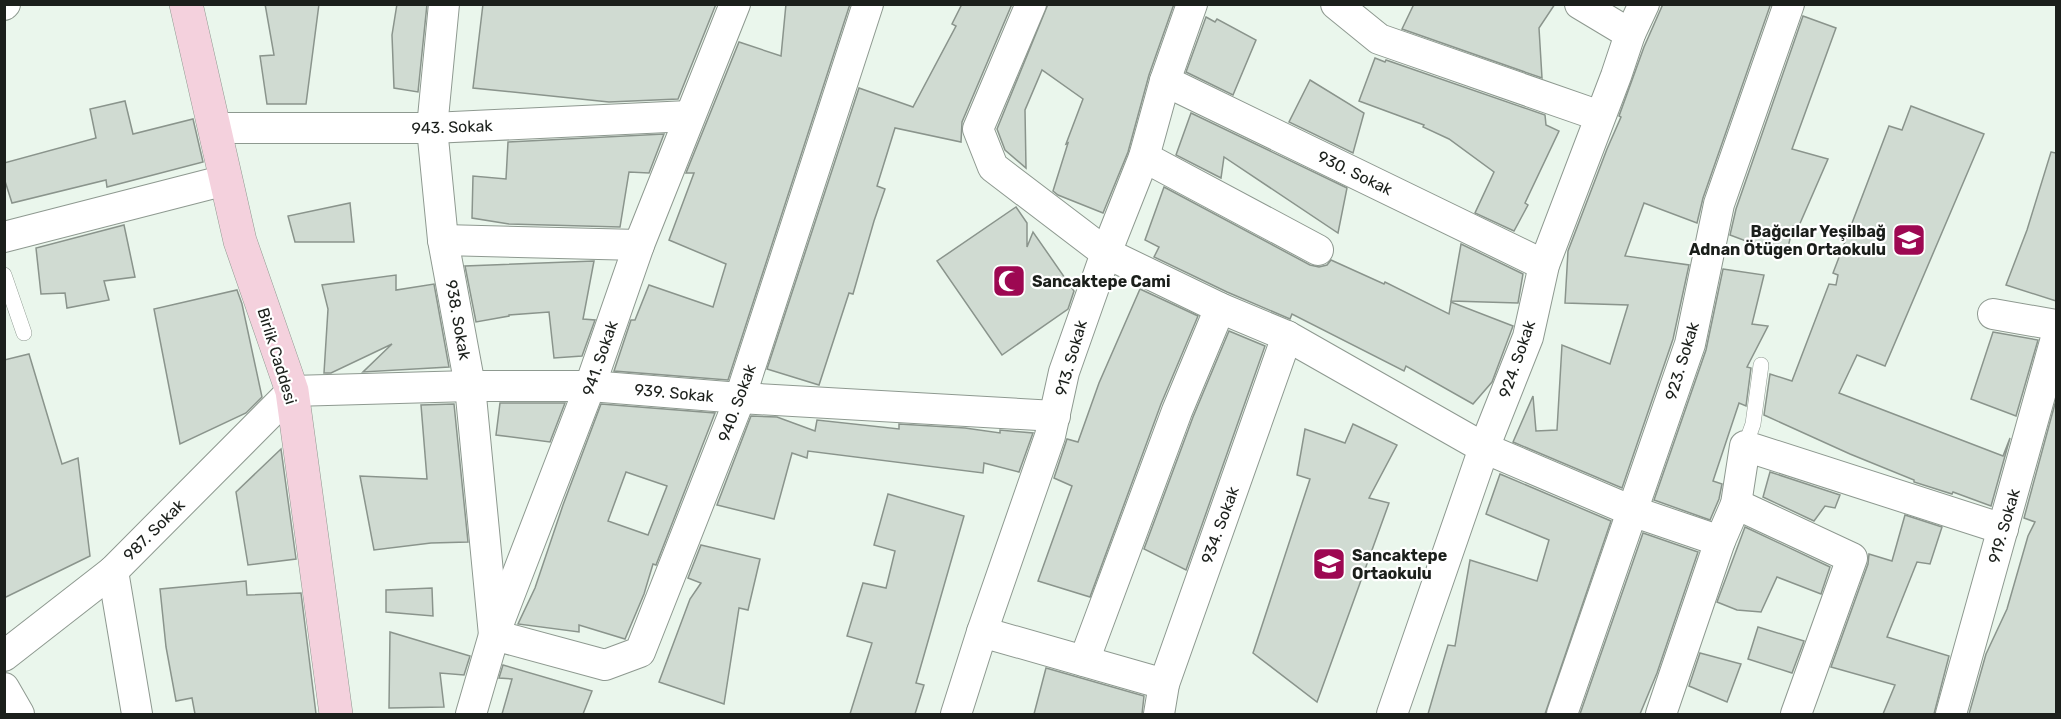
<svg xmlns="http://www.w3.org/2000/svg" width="2061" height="719" font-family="Rubik,sans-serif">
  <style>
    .building { fill: #d0dbd2; stroke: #8a948c; stroke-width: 1.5; fill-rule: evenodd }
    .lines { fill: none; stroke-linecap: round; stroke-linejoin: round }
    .service-casing { stroke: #8e9990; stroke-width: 16 }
    .minor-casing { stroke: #8e9990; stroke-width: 32 }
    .secondary-casing { stroke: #8e9990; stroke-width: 34 }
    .service { stroke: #fff; stroke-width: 15 }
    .minor { stroke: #fff; stroke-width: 30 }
    .secondary { stroke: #f4d1dd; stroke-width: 33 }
    .labels { text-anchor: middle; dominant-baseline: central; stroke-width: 4.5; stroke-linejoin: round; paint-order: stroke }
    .street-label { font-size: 16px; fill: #1b1f1b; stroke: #fff }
    .poi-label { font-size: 16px; font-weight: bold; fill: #1b1f1b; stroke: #fff; text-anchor: start }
  </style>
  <rect width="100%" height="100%" fill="#eaf6ec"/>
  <g class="building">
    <polygon points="265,4 319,4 306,104 267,104 260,56 274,55"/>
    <polygon points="397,4 427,4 418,92 394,88 392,35"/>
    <polygon points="483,4 716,4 678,99 609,102 473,88"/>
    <polygon points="786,4 850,4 728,380 614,371 631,320 635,320 649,285 713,307 726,264 669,240 694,173 686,173 739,42 781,56"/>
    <polygon points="962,4 1012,4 962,122 961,142 895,128 877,186 885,189 874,221 853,294 849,293 819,385 767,369 859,88 913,107 956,26 952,24"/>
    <polygon points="1048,4 1174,4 1149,75 1128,152 1103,213 1058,195 1053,191 1068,143 1066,144 1083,99 1042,70 1025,110 1026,168 1005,150 997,129"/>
    <polygon points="1414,4 1555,4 1539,28 1542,78 1402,29"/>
    <polygon points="1663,4 1766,4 1770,6 1703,198 1697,223 1644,203 1625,256 1689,265 1673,339 1622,488 1513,442 1533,396 1536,431 1557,430 1562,345 1610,364 1628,305 1565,303 1568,251 1607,149 1621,117 1619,116 1644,47"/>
    <polygon points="1803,16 1836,28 1792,149 1828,159 1798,228 1793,226 1786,256 1730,235 1736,209"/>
    <polygon points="1206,17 1215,22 1217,19 1256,40 1233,95 1186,72"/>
    <polygon points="1375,58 1385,62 1386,60 1545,115 1546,125 1559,131 1525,203 1528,205 1514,231 1475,213 1494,172 1449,139 1423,127 1424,125 1359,101"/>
    <polygon points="1310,80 1364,113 1353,153 1289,122"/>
    <polygon points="125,101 133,134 193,119 203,162 107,187 106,180 12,203 4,178 4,163 96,138 90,109"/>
    <polygon points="1911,106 1984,134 1885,366 1857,355 1839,393 2003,456 2010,438 1991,506 1953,492 1952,494 1914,482 1914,480 1850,454 1764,415 1770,374 1792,381 1829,284 1836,285 1838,275 1833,273 1889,126 1902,130"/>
    <polygon points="1191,113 1347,188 1338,233 1224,157 1221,178 1176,155"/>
    <polygon points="664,134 649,173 629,172 620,227 509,224 472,218 473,176 506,179 508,142"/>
    <polygon points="2051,152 2056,153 2056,301 2006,285 2027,230"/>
    <polygon points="1164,187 1310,265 1319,267 1327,265 1331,260 1384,284 1385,282 1449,314 1451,302 1513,326 1492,382 1473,404 1406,366 1404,371 1292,314 1290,319 1227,292 1154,257 1159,247 1145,240"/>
    <polygon points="350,203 354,242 295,242 288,216"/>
    <polygon points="1016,207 1027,223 1027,247 1033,232 1074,291 1068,309 1002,355 937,261"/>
    <polygon points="124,225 135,277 104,281 109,300 67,308 65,293 41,294 36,248"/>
    <polygon points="1461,244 1523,274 1518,303 1451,301"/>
    <polygon points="594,261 583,319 595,320 582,356 554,358 549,312 509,315 509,316 476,322 465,266"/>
    <polygon points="1723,269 1764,275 1752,324 1768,326 1747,367 1751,368 1746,406 1739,403 1713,481 1722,484 1719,499 1710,520 1654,500 1706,350"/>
    <polygon points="396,275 396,290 434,284 449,367 363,372 392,344 331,373 324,373 328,309 322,285"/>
    <polygon points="1140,289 1198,316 1161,404 1090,597 1038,581 1072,486 1054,478 1067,439 1078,442 1099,383"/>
    <polygon points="237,290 242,304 262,397 246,413 180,444 154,309"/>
    <polygon points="1229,331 1265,346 1186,570 1144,549 1193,417"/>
    <polygon points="1993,332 2038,340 2016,416 1971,399"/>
    <polygon points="29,354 62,464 78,458 90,556 4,598 4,360"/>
    <polygon points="2056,400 2056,714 1969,714 1986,654 2007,609 2028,536 2035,522 2024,518"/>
    <polygon points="500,403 565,403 550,442 496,435"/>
    <polygon points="454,404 468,542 431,543 374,550 360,476 427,479 421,405"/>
    <path d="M601 404 715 413 656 565 653 564 644 594 625 639 579 625V632L518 624 535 588 563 505ZM626 472 667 486 648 535 608 521Z"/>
    <polygon points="751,416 777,417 815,431 817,420 899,429 899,424 965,428 1000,433 1000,430 1033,433 1019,472 984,463 983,473 808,451 807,458 792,453 774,519 717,505"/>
    <polygon points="1353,424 1397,445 1369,498 1389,503 1317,702 1253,653 1310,479 1297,475 1305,429 1345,443"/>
    <polygon points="281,449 296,559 248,565 236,492"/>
    <polygon points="1770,472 1840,495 1835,508 1825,506 1814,521 1763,497"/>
    <polygon points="1500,474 1611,521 1545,714 1428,714 1448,645 1455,646 1470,560 1537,581 1549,540 1486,514"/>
    <polygon points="888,494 964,516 916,683 924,685 915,714 850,714 872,643 847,636 863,583 886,588 895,551 874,545"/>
    <polygon points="1905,515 1942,527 1930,564 1917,562 1887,637 1949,656 1934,714 1883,714 1895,685 1831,667 1868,564 1869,554 1892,561"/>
    <polygon points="1745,527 1830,567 1821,594 1777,577 1761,612 1737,610 1717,602"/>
    <polygon points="1643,533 1698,552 1657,673 1640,714 1580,714"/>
    <polygon points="701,545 760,559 748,610 739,608 724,704 659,682 690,599 701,583 688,578"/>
    <polygon points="246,581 247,595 301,593 316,714 195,714 192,698 176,701 166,647 160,589"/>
    <polygon points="432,588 433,616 386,612 386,590"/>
    <polygon points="1758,627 1804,641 1792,673 1748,659"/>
    <polygon points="390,632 470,656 464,675 440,673 444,707 389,708"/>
    <polygon points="1700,653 1741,664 1727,702 1689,686"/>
    <polygon points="503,665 592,691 583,714 502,714 512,679 499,678"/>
    <polygon points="1046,668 1144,696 1142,714 1034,714"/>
  </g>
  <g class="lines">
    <defs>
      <g id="service">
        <polyline points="4,275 24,333"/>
        <polyline points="1745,446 1753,424 1761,365"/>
      </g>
      <g id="minor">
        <polyline points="444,4 432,128 443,240 470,386 494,635 605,665 640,652 740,398 868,4"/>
        <polyline points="1031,4 978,129 993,167 1106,253 1220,308 1287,336 1484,448 1632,511 1720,541"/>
        <polyline points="1336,4 1379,39 1600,116"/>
        <polyline points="1580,4 1630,34"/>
        <polyline points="4,5 5,4"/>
        <polyline points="1165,81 1544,265"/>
        <polyline points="214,128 432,128 689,116"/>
        <polyline points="1144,157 1318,250"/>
        <polyline points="4,237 226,180"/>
        <polyline points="443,240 639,245"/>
        <polyline points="1993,314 2056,325"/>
        <polyline points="1736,504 1852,558 1796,714"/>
        <polyline points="113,571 137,714"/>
        <polyline points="982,632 1164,684"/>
        <polyline points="4,656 113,571 292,391 470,386 590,386 740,398 1055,416"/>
        <polyline points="1084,661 1177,411 1220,308"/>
        <polyline points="4,688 19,714"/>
        <polyline points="471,714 494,635 590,386 639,245 735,4"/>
        <polyline points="956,714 982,632 1050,436 1064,372 1106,253 1144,157 1165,81 1192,4"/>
        <polyline points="1159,714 1164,684 1287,336"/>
        <polyline points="1392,714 1484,448 1528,337 1544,265 1616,76 1630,34 1644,4"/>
        <polyline points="1562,714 1690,344 1719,204 1789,4"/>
        <polyline points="1661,714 1720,541 1736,504 1745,446 2003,529"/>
        <polyline points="1951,714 2056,338"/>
      </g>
      <polyline id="secondary" points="186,4 240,241 292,391 336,714"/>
    </defs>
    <use href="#service" class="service-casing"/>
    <use href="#minor" class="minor-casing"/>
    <use href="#secondary" class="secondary-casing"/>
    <use href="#service" class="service"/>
    <use href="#minor" class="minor"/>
    <use href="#secondary" class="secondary"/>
  </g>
  <defs>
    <symbol id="school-square" viewBox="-11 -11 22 22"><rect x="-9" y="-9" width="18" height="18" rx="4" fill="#9d0852" stroke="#fff"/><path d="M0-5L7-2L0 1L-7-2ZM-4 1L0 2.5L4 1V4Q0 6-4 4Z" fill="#fff"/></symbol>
    <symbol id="mosque-square" viewBox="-11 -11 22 22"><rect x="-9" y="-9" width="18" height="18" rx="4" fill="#9d0852" stroke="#fff"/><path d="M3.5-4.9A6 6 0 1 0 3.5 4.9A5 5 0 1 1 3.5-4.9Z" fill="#fff"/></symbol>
  </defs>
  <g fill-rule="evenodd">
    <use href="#school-square" x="1890" y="221" width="38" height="38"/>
    <use href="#mosque-square" x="990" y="262" width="38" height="38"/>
    <use href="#school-square" x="1310" y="545" width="38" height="38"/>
  </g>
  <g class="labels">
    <g class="street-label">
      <text transform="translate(452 127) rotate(-2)">943. Sokak</text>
      <text transform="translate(1355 173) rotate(26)">930. Sokak</text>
      <text transform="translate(458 320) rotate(80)">938. Sokak</text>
      <text transform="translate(277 356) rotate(73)">Birlik Caddesi</text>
      <text transform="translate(600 358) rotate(-71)">941. Sokak</text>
      <text transform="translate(1071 358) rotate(-74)">913. Sokak</text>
      <text transform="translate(1517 359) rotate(-71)">924. Sokak</text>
      <text transform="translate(1682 361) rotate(-73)">923. Sokak</text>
      <text transform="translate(674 393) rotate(5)">939. Sokak</text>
      <text transform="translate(737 403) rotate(-70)">940. Sokak</text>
      <text transform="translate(1220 525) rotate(-70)">934. Sokak</text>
      <text transform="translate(2004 526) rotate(-74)">919. Sokak</text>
      <text transform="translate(154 530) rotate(-45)">987. Sokak</text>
    </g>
    <g class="poi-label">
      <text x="1886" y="231" text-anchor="end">Bağcılar Yeşilbağ<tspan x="1886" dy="18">Adnan Ötügen Ortaokulu</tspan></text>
      <text x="1032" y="281">Sancaktepe Cami</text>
      <text x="1352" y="555">Sancaktepe<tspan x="1352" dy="18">Ortaokulu</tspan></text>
    </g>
  </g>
  <rect width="2061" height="719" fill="none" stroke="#1b1f1b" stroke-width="12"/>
</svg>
